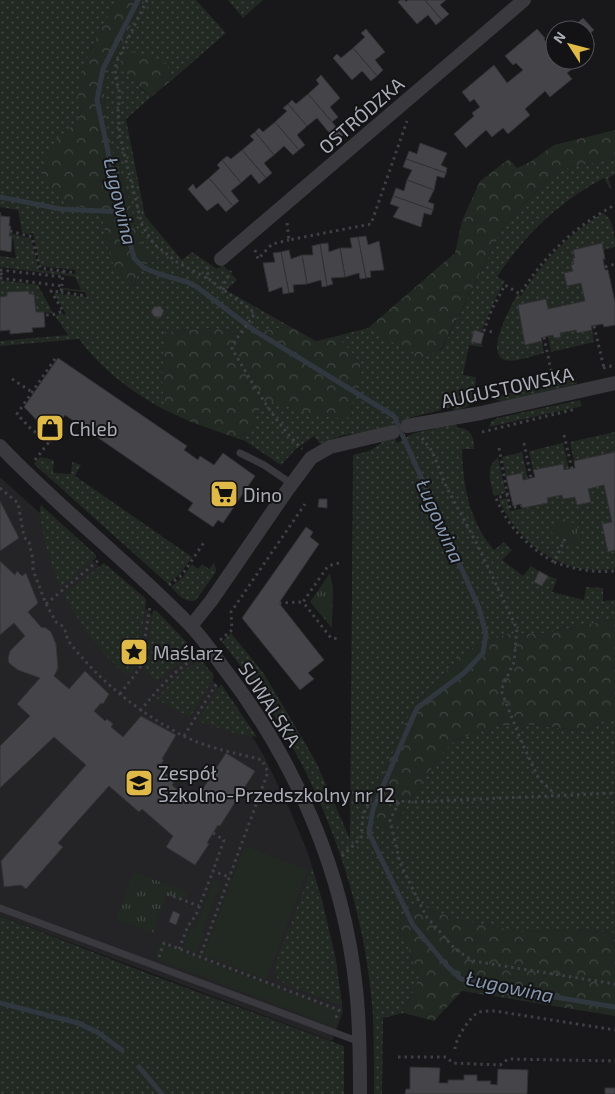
<svg xmlns="http://www.w3.org/2000/svg" width="615" height="1094" font-family="'Exo 2',sans-serif">
  <style>
    .built { fill: #242426 }
    .grass { fill: url(#grass-dots) }
    .forest { fill: url(#forest-crowns) }
    .park { fill: url(#park-tufts) }
    .pitch { fill: #222923 }
    .lines { fill: none; stroke-linecap: round; stroke-linejoin: round }
    .stream { stroke: #31373e; stroke-width: 5 }
    .building { fill: #454549; stroke: #323235 }
    .path { stroke: #3f4045; stroke-width: 3; stroke-dasharray: 2.5 4; stroke-linecap: butt }
    .lane { stroke: #39393e; stroke-width: 7 }
    .street { stroke: #39393e; stroke-width: 14 }
    .labels { text-anchor: middle; dominant-baseline: central; stroke-width: 4; stroke-linejoin: round; paint-order: stroke }
    .street-label { font-size: 19px; fill: #abaeb8; stroke: #131214 }
    .poi-label { font-size: 19px; fill: #abaeb8; stroke: #131214; text-anchor: start }
    .water-label { font-size: 20px; font-style: italic; fill: #8698af; stroke: #131214 }
  </style>
  <defs>
    <pattern id="grass-dots" width="8" height="8" patternUnits="userSpaceOnUse" patternTransform="scale(1.25)"><rect width="8" height="8" fill="#222923"/><path d="M2 2h.1M6 6h.1" fill="none" stroke="#3f4641" stroke-width="1.8" stroke-linecap="round"/></pattern>
    <pattern id="forest-crowns" width="20" height="18" patternUnits="userSpaceOnUse" patternTransform="scale(1.25)"><rect width="20" height="18" fill="#222923"/><path d="M2 6a3 3 0 1 1 6 0M12 15a3 3 0 1 1 6 0" fill="none" stroke="#3f4641"/></pattern>
    <pattern id="park-tufts" width="24" height="20" patternUnits="userSpaceOnUse" patternTransform="scale(1.25)"><rect width="24" height="20" fill="#222923"/><path d="M3 7l-1-3M5 7V3M7 7l1-3M15 17l-1-3M17 17v-4M19 17l1-3" fill="none" stroke="#3f4641"/></pattern>
  </defs>
  <rect width="100%" height="100%" fill="#181719"/>
  <polygon class="built" points="0,477 177,637 236,709 264,756 290,810 308,853 323,903 336,959 343,1012 332,1041 0,916"/>
  <g class="grass">
    <path d="M0 0H117L90 50 78 98 82 110 75 123 55 141 63 200 102 215 109 254 134 287 139 268 156 260 140 243 125 186 114 159 107 128 104 96 108 73 143 0H196L226 33 172 80 166 63 126 73 142 90 152 96 126 119 145 216 182 260 192 252 217 269 223 265 237 280 226 290 289 326 244 335 214 328 165 332C164 358 159 385 167 411 134 394 101 369 79 339L0 346V341L68 335 55 316 62 313 64 315 66 314 54 293 87 297 85 292 63 290V288L81 290 75 277 63 275 64 273 76 274 75 270 40 266 33 233H30V235L22 232 18 210 0 207Z"/>
    <polygon points="228,0 263,0 243,18"/>
    <path d="M615 158V174L608 178 612 188 610 189 604 178C560 201 524 235 497 277L505 281 496 297 481 332 474 330 472 342 483 345 482 347 469 345 463 375 476 377C475 397 477 407 454 411L452 407 409 418 387 429 340 436 320 444 314 436 296 449 281 465 245 441 236 438 251 433 256 412 272 401 306 411 350 417 353 399 361 383 360 362 337 336 368 328 396 344 412 350 417 357 442 349 505 224 555 172 567 168Z"/>
    <path d="M603 213C614 219 615 236 615 247L603 250 602 243 573 250 575 258H573L574 264 572 265 573 271 564 273 567 286 581 283 585 301 548 309 546 299 518 305 525 344 542 341 544 353C535 355 514 363 505 360 484 354 511 305 518 294L521 296C542 262 569 234 603 213Z"/>
    <polygon points="10,233 31,239 39,270 61,272 61,275 0,267 0,256 16,258 13,237 9,236"/>
    <polygon points="0,280 38,285 53,313 36,312 34,294 29,294 29,291 7,292 7,296 0,297"/>
    <polygon points="576,330 577,333 592,330 594,342 551,352 548,336 553,335 554,338 561,337 560,333"/>
    <polygon points="576,378 577,384 502,401 496,400 491,397"/>
    <polygon points="580,400 582,406 489,427 491,422 497,418"/>
    <path d="M456 424 457 428C471 428 474 436 474 449H462C463 486 469 521 494 550L504 542 512 550 502 560 523 576 531 566 539 571 534 582 542 586 548 576 557 579 552 592 584 600 586 587 603 588V601L615 600V619L548 633 508 634 475 646 458 659 411 710 368 812 386 830 397 821 439 757 455 740 495 726 525 724 586 731 615 714V933L573 930 521 932 456 919 418 905 394 921 404 936 419 978 404 1013 383 1018 382 1094H374C374 1068 374 1041 373 1015 363 877 308 749 222 642L231 633 264 674 298 731 316 762 350 839 353 455C359 453 368 452 373 449 383 442 381 441 395 438L397 443 414 433Z"/>
    <polygon points="615,432 615,452 574,461 570,442"/>
    <polygon points="563,443 569,469 564,470 562,464 533,470 529,451"/>
    <polygon points="522,452 528,479 523,480 521,473 506,476 502,457"/>
    <polygon points="40,457 54,460 53,473 71,474 72,462 81,465 75,476 192,557 180,574 168,584 34,464"/>
    <path d="M498 458 506 493 494 496C491 483 484 467 498 458Z"/>
    <path d="M604 485 612 522 602 524 608 551 615 550V569C564 577 519 545 499 500L507 498 510 511 548 503 547 498 562 495 563 499 575 497 577 505 591 502 588 489Z"/>
    <path d="M41 505 96 555V558L61 587C54 573 35 517 41 505Z"/>
    <path d="M104 563 146 599V602L137 666 128 676C101 654 80 625 64 594Z"/>
    <path d="M214 563 216 569V572L196 600C185 604 178 594 171 587L183 577 192 564 198 569 202 564 209 569Z"/>
    <polygon points="156,610 194,650 194,653 156,681 144,671 153,611"/>
    <polygon points="200,659 213,674 214,677 190,717 156,699 179,674"/>
    <polygon points="221,684 257,737 237,734 198,721"/>
    <path d="M312 868C326 913 336 958 342 1005L286 985 277 978 275 965Z"/>
    <polygon points="0,916 152,975 344,1046 344,1094 0,1094"/>
  </g>
  <g class="forest">
    <path d="M117 0H143L108 73 104 96 107 128 114 159 125 186 140 242 156 260 139 268 134 287C108 275 107 240 102 215L63 200 46 185 41 169 55 141 75 123 82 111C81 107 79 103 78 99 75 70 104 25 117 0Z"/>
    <path d="M134 51 166 63 172 80 152 96C138 87 128 76 118 63Z"/>
    <polygon points="615,130 615,158 567,168 555,172 505,224 442,348 414,364 415,360 413,352 381,337 368,328 455,253 462,221 480,181 509,159 517,168 530,162 554,145"/>
    <path d="M289 326 316 341 337 336 360 362 361 383 353 399 350 417C332 422 291 407 272 402L256 412 251 433 236 438 191 422 167 411C159 385 164 358 165 332L214 328 244 335Z"/>
    <polygon points="615,619 615,714 586,731 525,724 495,726 455,740 439,757 397,821 386,831 367,812 411,710 458,659 475,646 508,634 548,633"/>
    <polygon points="418,905 456,919 521,932 573,930 615,933 615,1016 462,991 434,1021 404,1013 419,978 404,936 394,921"/>
  </g>
  <g class="park">
    <polygon points="564,519 577,525 579,541 576,546 552,533 551,529"/>
    <polygon points="330,573 333,588 332,628 310,602"/>
    <polygon points="134,872 187,892 183,901 167,895 153,933 116,919"/>
  </g>
  <g class="pitch">
    <polygon points="245,846 308,870 266,979 203,955"/>
    <polygon points="214,879 221,881 202,931 205,933 196,954 183,949 191,928 195,929"/>
    <polygon points="160,943 341,1012 335,1027 154,958"/>
  </g>
  <g class="lines">
    <g class="stream">
      <polyline points="138,0 103,69 97,100 116,189 134,258 144,268 159,274 187,282 197,287 255,331 394,416 479,608 486,634 483,653 464,673 417,708 373,809 369,833 413,925 446,965 461,979 519,991 615,1007"/>
      <polyline points="0,197 60,209 122,212"/>
      <polyline points="0,1003 78,1023 97,1032 122,1050"/>
      <polyline points="139,1067 162,1094"/>
    </g>
  </g>
  <g class="building">
    <polygon points="400,0 405,0 406,2 408,0 425,0 442,20 436,25 428,15 417,24 398,2"/>
    <polygon points="425,0 446,0 440,5 449,14 442,20"/>
    <polygon points="583,18 594,30 588,35 595,44 585,52 585,30 569,30"/>
    <polygon points="366,29 385,52 375,60 383,70 377,76 353,48 365,37 361,33"/>
    <polygon points="537,29 545,38 544,39 550,47 555,43 555,60 575,60 578,64 567,73 572,79 550,97 545,91 525,109 530,115 508,134 503,128 492,137 486,130 466,148 454,134 474,116 472,113 480,107 474,99 470,102 462,92 494,65 507,83 523,70 516,63 513,65 505,56"/>
    <polygon points="353,48 377,76 371,81 362,71 352,80 333,58 337,54 341,58"/>
    <polygon points="321,75 340,98 330,107 338,117 332,122 308,94 319,84 316,80"/>
    <polygon points="308,94 343,135 336,141 317,118 307,126 288,104 292,100 296,104"/>
    <polygon points="288,104 307,126 297,135 305,145 299,150 275,122 287,111 283,108"/>
    <polygon points="275,122 299,150 293,155 284,146 274,155 255,132 259,128 263,132"/>
    <polygon points="255,132 274,155 264,163 272,173 266,178 242,150 254,140 250,136"/>
    <polygon points="420,143 447,153 441,165 447,168 446,173 406,159 409,151 417,154"/>
    <polygon points="242,150 266,178 259,184 251,174 241,183 222,160 227,156 231,159"/>
    <polygon points="406,159 446,173 444,178 437,176 434,190 407,180 412,170 403,167"/>
    <polygon points="222,160 241,183 231,191 239,201 233,206 209,178 220,168 217,165"/>
    <polygon points="209,178 233,206 226,212 218,203 207,211 188,189 193,184 196,189"/>
    <polygon points="407,180 434,190 428,202 434,204 433,210 393,196 396,188 404,191"/>
    <polygon points="393,196 433,210 431,215 424,213 421,227 393,217 399,207 390,204"/>
    <polygon points="0,212 1,216 10,217 9,226 11,226 9,236 12,236 11,252 0,250"/>
    <polygon points="366,236 368,245 379,241 384,270 370,271 371,277 366,278 358,237"/>
    <polygon points="358,237 366,278 360,279 359,273 345,277 340,248 352,248 350,238"/>
    <polygon points="328,243 329,252 340,248 345,277 331,278 333,284 327,286 320,244"/>
    <polygon points="602,243 605,259 603,259 605,270 608,270 615,302 615,325 604,327 603,324 591,326 592,330 577,333 576,330 560,333 561,337 554,338 553,335 548,336 541,338 542,341 525,345 518,305 546,299 548,309 585,301 581,283 567,286 564,273 573,271 571,265 574,264 573,258 575,258 573,250"/>
    <polygon points="320,244 327,286 322,287 321,280 307,284 302,255 313,255 312,246"/>
    <polygon points="289,250 291,259 302,255 307,284 293,285 294,292 289,293 281,252"/>
    <polygon points="281,252 289,293 283,294 282,287 269,292 263,263 275,262 273,253"/>
    <polygon points="29,291 29,294 34,294 36,312 44,312 45,327 32,328 33,332 10,334 10,330 0,331 0,297 7,296 7,292"/>
    <polygon points="160,306 164,311 161,317 155,317 151,312 154,307"/>
    <polygon points="474,330 484,333 481,344 471,342"/>
    <polygon points="58,358 187,446 184,450 198,460 200,456 214,465 223,453 255,476 223,523 218,520 213,527 188,510 193,503 65,415 51,435 24,407"/>
    <polygon points="615,452 615,550 608,552 602,524 612,522 604,485 588,489 591,502 577,505 575,497 563,499 562,495 547,498 548,503 522,508 521,504 513,506 506,476 522,473 523,480 528,479 535,477 533,470 563,464 564,470 569,469 575,468 574,461"/>
    <polygon points="319,499 327,499 327,508 318,507"/>
    <polygon points="0,501 19,538 0,551"/>
    <polygon points="306,527 313,532 310,537 319,544 279,603 324,660 308,673 314,679 300,690 242,618"/>
    <polygon points="0,561 15,575 17,571 22,576 26,573 38,603 28,612 41,627 46,628 51,632 56,644 58,668 54,676 69,689 85,671 109,694 103,704 101,703 94,711 105,721 107,719 113,724 111,727 123,737 141,716 176,735 162,759 164,760 160,765 158,764 157,767 175,781 172,785 193,804 226,753 255,771 220,826 218,825 213,833 207,843 209,844 195,865 166,847 173,836 142,809 139,812 109,786 58,843 63,847 26,889 21,885 4,887 1,861 86,765 54,737 0,788 0,746 30,716 17,704 40,678 18,670 9,663 8,658 10,651 25,636 14,623 0,635"/>
    <polygon points="539,571 548,576 542,586 534,582"/>
    <polygon points="173,911 180,914 176,925 169,922"/>
    <polygon points="410,1067 440,1068 439,1083 448,1083 448,1080 464,1080 464,1075 477,1075 477,1081 491,1081 490,1084 497,1085 498,1069 528,1070 527,1094 405,1094 406,1089 410,1089"/>
    <rect x="605" y="1088" width="10" height="6"/>
  </g>
  <g class="lines">
    <g class="path">
      <polyline points="147,0 116,63 115,75 120,94 118,111 120,137 142,225 154,244 177,262 210,280"/>
      <polyline points="287,223 289,240 371,224 407,121"/>
      <polyline points="10,231 32,237 40,268 63,271 62,286"/>
      <polyline points="255,250 258,259 272,244 289,240"/>
      <path d="M208 267 206 269 210 280 254 312 253 316 235 341 232 349C252 382 274 422 302 449"/>
      <polyline points="605,267 615,264"/>
      <polyline points="0,270 63,277"/>
      <polyline points="63,271 76,273"/>
      <polyline points="0,274 2,274 2,278"/>
      <polyline points="0,278 62,286 61,292 51,291 63,311 52,315 44,315"/>
      <polyline points="223,290 225,282 231,271"/>
      <polyline points="61,292 86,296"/>
      <polyline points="594,326 604,368"/>
      <path d="M492 332 484 330 492 309 505 285 520 294C545 255 575 226 615 205"/>
      <polyline points="544,337 553,380"/>
      <polyline points="603,368 615,365"/>
      <polyline points="12,379 32,392"/>
      <polyline points="482,432 576,409"/>
      <polyline points="564,435 572,469"/>
      <polyline points="422,438 432,451 446,486 478,546 517,629 514,662 501,690 522,743 539,779 555,794"/>
      <polyline points="49,442 64,421"/>
      <polyline points="524,443 531,478"/>
      <polyline points="499,448 510,508 521,506"/>
      <polyline points="35,460 49,442 31,429 17,414 57,356"/>
      <path d="M0 488 18 503 24 537 29 542 33 560V570L46 604 56 622C63 624 67 632 67 639 93 674 126 702 164 725 172 729 180 735 188 738 211 749 237 753 262 760L268 772 200 957"/>
      <path d="M508 495 496 498C508 527 527 546 554 562L565 539"/>
      <path d="M554 562C574 569 593 573 615 571"/>
      <polyline points="339,563 328,566 303,602 331,638 340,639"/>
      <polyline points="169,585 182,575 205,541"/>
      <polyline points="279,603 303,602"/>
      <polyline points="46,604 100,559"/>
      <polyline points="220,640 232,630 231,612 305,504"/>
      <polyline points="120,694 140,668 150,606"/>
      <path d="M140 711C159 688 172 673 197 656"/>
      <polyline points="184,736 217,683"/>
      <polyline points="399,802 390,820 400,863 426,916 455,949 473,961 615,984"/>
      <polyline points="213,833 224,840 213,871"/>
      <polyline points="342,856 361,838 363,815 370,800 414,802 615,793"/>
      <polyline points="167,894 199,906"/>
      <polyline points="179,949 188,926 196,915 213,871 229,877"/>
      <polyline points="159,957 164,943 339,1010 335,1021"/>
      <path d="M455 1049C455 1040 470 1016 479 1012 484 1011 490 1011 495 1011L615 1030"/>
      <polyline points="398,1057 446,1057 453,1063 500,1065 508,1059 615,1061"/>
    </g>
    <g class="lane">
      <polyline points="240,453 264,465 292,484"/>
      <polyline points="0,908 360,1042"/>
    </g>
    <g class="street">
      <polyline points="221,259 524,0"/>
      <polyline points="407,426 481,413 615,383"/>
      <path d="M0 446C60 509 129 562 189 624 202 637 212 652 223 667 295 760 344 872 356 989 360 1024 360 1059 360 1094"/>
      <polyline points="191,626 211,601 288,489 311,458 330,447 393,432"/>
    </g>
  </g>
  <defs>
    <symbol id="shop-square" viewBox="-11 -11 22 22"><rect x="-9" y="-9" width="18" height="18" rx="4" fill="#e0ba48" stroke="#131214"/><path d="M-5-2.5h2.3a2.7 3.5 0 0 1 5.4 0H5L5.5 6h-11ZM-1.5-2.5h3a1.5 2.3 0 0 0-3 0Z" fill="#111"/></symbol>
    <symbol id="supermarket-square" viewBox="-11 -11 22 22"><rect x="-9" y="-9" width="18" height="18" rx="4" fill="#e0ba48" stroke="#131214"/><path d="M-6-5.5h2.5l.6 2H6L4.5 2H-2.5L-4.4-4H-6ZM-1.5 3.2a1.3 1.3 0 1 0 .1 0ZM3 3.2a1.3 1.3 0 1 0 .1 0Z" fill="#111"/></symbol>
    <symbol id="sight-square" viewBox="-11 -11 22 22"><rect x="-9" y="-9" width="18" height="18" rx="4" fill="#e0ba48" stroke="#131214"/><path d="M0-6L1.8-2.2L6-1.7L2.9 1.2L3.7 5.4L0 3.3L-3.7 5.4L-2.9 1.2L-6-1.7L-1.8-2.2Z" fill="#111"/></symbol>
    <symbol id="school-square" viewBox="-11 -11 22 22"><rect x="-9" y="-9" width="18" height="18" rx="4" fill="#e0ba48" stroke="#131214"/><path d="M0-5L7-2L0 1L-7-2ZM-4 1L0 2.5L4 1V4Q0 6-4 4Z" fill="#111"/></symbol>
  </defs>
  <g fill-rule="evenodd">
    <use href="#shop-square" x="34" y="412" width="32" height="32"/>
    <use href="#supermarket-square" x="208" y="478" width="32" height="32"/>
    <use href="#sight-square" x="118" y="636" width="32" height="32"/>
    <use href="#school-square" x="123" y="767" width="32" height="32"/>
  </g>
  <g class="labels">
    <g class="street-label">
      <text transform="translate(361 115) rotate(-41)">OSTRÓDZKA</text>
      <text transform="translate(507 387) rotate(-12)">AUGUSTOWSKA</text>
      <text transform="translate(270 704) rotate(57)">SUWALSKA</text>
    </g>
    <g class="poi-label">
      <text x="69" y="428">Chleb</text>
      <text x="243" y="494">Dino</text>
      <text x="153" y="652">Maślarz</text>
      <text x="158" y="772">Zespół<tspan x="158" dy="22">Szkolno-Przedszkolny nr 12</tspan></text>
    </g>
    <g class="water-label">
      <text transform="translate(121 201) rotate(77)">Ługowina</text>
      <text transform="translate(441 521) rotate(66)">Ługowina</text>
      <text transform="translate(510 986) rotate(12)">Ługowina</text>
    </g>
  </g>
  <g transform="translate(570 45) rotate(306)"><circle r="24" fill="#131214" stroke="#505056"/>
  <path d="M0-4L9 19L0 12L-9 19Z" fill="#e0ba48"/>
  <text y="-8" font-size="14" font-weight="bold" text-anchor="middle" fill="#abaeb8">N</text>
  </g>
</svg>
